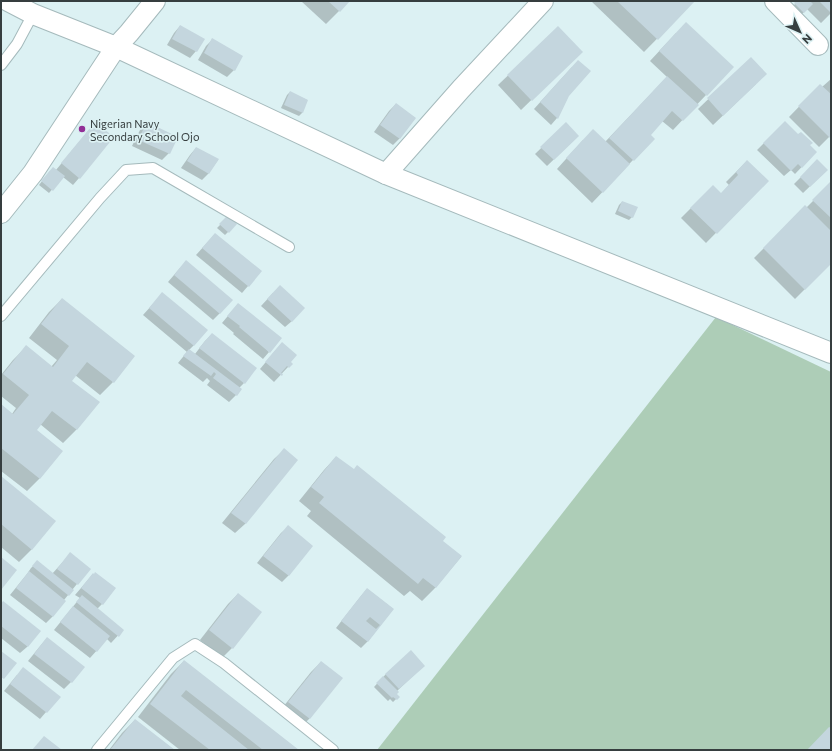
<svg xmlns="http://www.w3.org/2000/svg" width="832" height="751" font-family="Commissioner,sans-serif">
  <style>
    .green { fill: #adcdb7 }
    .shadow { fill: #0003 }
    .building { fill: #c4d6de; fill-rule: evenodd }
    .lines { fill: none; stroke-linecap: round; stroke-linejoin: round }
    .service-casing { stroke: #a5babc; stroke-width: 12 }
    .minor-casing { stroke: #a5babc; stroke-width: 22 }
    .service { stroke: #fff; stroke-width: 10 }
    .minor { stroke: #fff; stroke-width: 20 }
    .poi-dot { fill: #923097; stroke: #dcf1f3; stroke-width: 1.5 }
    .labels { text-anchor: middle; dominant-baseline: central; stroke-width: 3.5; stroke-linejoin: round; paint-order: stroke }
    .poi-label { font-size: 11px; fill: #363e3f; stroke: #dcf1f3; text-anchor: start }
  </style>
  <rect width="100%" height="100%" fill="#dcf1f3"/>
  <polygon class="green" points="716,317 831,372 831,739 821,750 377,750"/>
  <g class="shadow">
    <polygon points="301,1 349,1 326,24"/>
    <polygon points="591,1 694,1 644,52"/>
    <polygon points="798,1 831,1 831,13 821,23 807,9 800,16 792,7"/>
    <polygon points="180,26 196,51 190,58 167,45 174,33"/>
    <polygon points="558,27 581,52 521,110 498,85"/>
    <polygon points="676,33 706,95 673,130 662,121 649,135 653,139 592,203 557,169 583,140 605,142 667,77 650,61"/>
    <polygon points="213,39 234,70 227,77 198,60 206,46"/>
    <polygon points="751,58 756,84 713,125 698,109"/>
    <polygon points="572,67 568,95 557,118 551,125 534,109"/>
    <polygon points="831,79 831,135 819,147 789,117 820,85 822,87"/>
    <polygon points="290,92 307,100 302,113 299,116 281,108 287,95"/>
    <polygon points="396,104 415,118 399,139 393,145 374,132 389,111"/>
    <polygon points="785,122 816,152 795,174 791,170 784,176 757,150"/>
    <polygon points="147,123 169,153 162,160 132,146 140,130"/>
    <polygon points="566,124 578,136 547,166 535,154"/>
    <polygon points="89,130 113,137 79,178 73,185 63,177 49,193 39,185 50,171 56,170"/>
    <polygon points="196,148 218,160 208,174 202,180 181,168 190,155"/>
    <polygon points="747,161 767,181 706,243 681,218 713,186 721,194 729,185 726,182"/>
    <polygon points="817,161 827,170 803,193 794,184"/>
    <polygon points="831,183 831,263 795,299 754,258 805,207 806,208"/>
    <polygon points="622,202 632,217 629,220 615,214 619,205"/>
    <polygon points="228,217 236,224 225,235 217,228"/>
    <polygon points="215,234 261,271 242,293 196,255"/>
    <polygon points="180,268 220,313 213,320 168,282"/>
    <polygon points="273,293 292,321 285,327 261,306"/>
    <polygon points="162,294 194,345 189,350 195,354 205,341 212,334 244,383 239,388 241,389 236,395 229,402 207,385 210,381 207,378 203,382 178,363 187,352 143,315"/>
    <polygon points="62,299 113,382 100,395 75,375 71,381 98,402 76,430 63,443 40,424 36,430 40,478 27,491 1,471 1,406 12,414 16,408 1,396 1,375 13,360 26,347 51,367 57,360 29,338 49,312"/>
    <polygon points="232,311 269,352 263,359 233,334 234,333 222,323"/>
    <polygon points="276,350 289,363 288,367 274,382 260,369"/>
    <polygon points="284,450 297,460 245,524 235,533 222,523 274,459"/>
    <polygon points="336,457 461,557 435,588 422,601 410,591 404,596 307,516 311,511 299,501 324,470"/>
    <polygon points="1,477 32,549 19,562 1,547"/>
    <polygon points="288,527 312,546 288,576 282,582 257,563 281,533"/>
    <polygon points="70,554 89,569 64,600 53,616 46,623 10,595 27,574 31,568 37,562 52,574"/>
    <polygon points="93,574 102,604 97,609 123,630 111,643 107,639 90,658 54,630 80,598 75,595"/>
    <polygon points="367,589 393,609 368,641 361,648 336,628 361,596"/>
    <polygon points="238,594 232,648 222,658 200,640 228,604"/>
    <polygon points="1,605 39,631 27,647 20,653 1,638"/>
    <polygon points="47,638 83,667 71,682 64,689 28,661 41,645"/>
    <polygon points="184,661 298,750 180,750 138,717 171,674"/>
    <polygon points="321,662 341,678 309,719 300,728 279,712 311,672"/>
    <polygon points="417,672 397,691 395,694 398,697 393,702 390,699 388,701 374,687 386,674"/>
    <polygon points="17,675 59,697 40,719 4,691"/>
    <polygon points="135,720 173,750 109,750 122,733"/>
  </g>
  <g class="building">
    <polygon points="328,1 350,1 340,12"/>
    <polygon points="617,1 695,1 658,40"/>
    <polygon points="796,1 810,1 813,4 804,13 794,3"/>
    <polygon points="819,1 831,1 831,13"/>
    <polygon points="686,22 734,67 707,96 659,51"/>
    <polygon points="180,25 205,39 197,52 172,39"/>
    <polygon points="558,26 583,52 532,101 507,75"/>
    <polygon points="212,38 243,56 235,71 204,53"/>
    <polygon points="751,57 767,74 723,116 707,98"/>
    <polygon points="578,60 591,71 569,96 558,119 540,102"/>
    <polygon points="667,76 699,105 683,121 672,111 651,135 655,139 634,161 609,138"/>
    <polygon points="820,84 831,94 831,136 830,138 798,106"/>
    <polygon points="290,91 308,100 303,113 284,105"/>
    <polygon points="396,103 416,118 400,139 380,125"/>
    <polygon points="785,121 798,134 801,132 813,143 810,145 817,152 802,168 798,164 791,171 763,143"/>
    <polygon points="95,122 114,137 80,179 61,163"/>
    <polygon points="147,122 178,137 170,154 138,140"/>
    <polygon points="566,122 579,136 554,160 540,147"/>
    <polygon points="593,129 630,164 603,193 566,158"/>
    <polygon points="196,147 219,159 209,174 187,161"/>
    <polygon points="817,159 828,170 810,187 800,177"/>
    <polygon points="747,160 769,181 717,234 690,208 713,185 721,193 738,175 736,172"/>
    <polygon points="53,167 65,176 53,191 41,181"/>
    <polygon points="831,181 831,218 812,200"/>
    <polygon points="622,201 638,207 633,218 618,211"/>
    <polygon points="805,205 831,231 831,264 805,290 763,248"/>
    <polygon points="228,215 237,224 229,233 219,224"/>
    <polygon points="215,233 262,271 249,287 202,248"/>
    <polygon points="186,260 233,300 220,314 174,275"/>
    <polygon points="280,285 305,308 292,322 267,299"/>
    <polygon points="162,292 208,330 194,346 149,308"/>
    <polygon points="62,298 135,356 114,383 87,362 72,381 100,402 77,430 52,411 37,430 63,451 40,479 1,448 1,404 13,414 29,395 3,374 26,345 53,367 69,346 41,324"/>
    <polygon points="238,303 282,338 270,353 239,327 240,326 227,316"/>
    <polygon points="212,333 257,368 245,384 199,348"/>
    <polygon points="282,342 297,355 291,362 293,364 289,368 287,366 281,373 283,374 282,376 265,362"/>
    <polygon points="189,349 242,389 237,396 213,378 216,374 214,372 211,376 183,356"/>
    <polygon points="284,448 298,460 246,524 231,513"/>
    <polygon points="336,456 354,469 357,465 446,537 443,541 462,556 436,588 423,578 418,584 319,503 324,497 311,487"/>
    <polygon points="1,476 56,521 32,550 1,524"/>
    <polygon points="288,525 313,546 289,576 263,556"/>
    <polygon points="70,552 91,569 78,585 57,569"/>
    <polygon points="1,557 17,570 1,590"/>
    <polygon points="37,560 74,590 69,596 32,566"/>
    <polygon points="29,571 66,601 53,617 16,588"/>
    <polygon points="95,572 116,588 103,605 81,588 93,573 94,574"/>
    <path d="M367 588 394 609 368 642 341 621ZM370 617 380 625 376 629 366 621Z"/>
    <polygon points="238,593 262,612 233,649 209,630"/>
    <polygon points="82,595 124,630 119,637 76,602"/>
    <polygon points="3,601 41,631 28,647 1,626 1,604"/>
    <polygon points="73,606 110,636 97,652 60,622"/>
    <polygon points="47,637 85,667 72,683 34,654"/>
    <polygon points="411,650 425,666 399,689 385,674"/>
    <polygon points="1,651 17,663 4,679 1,677"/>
    <polygon points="184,660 299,750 263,750 186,690 181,696 249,750 210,750 150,704"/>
    <polygon points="321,661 343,678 310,719 288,702"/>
    <polygon points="23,667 61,697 47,713 10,684"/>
    <polygon points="383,676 399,692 397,694 400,697 397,700 393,697 392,698 376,683"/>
    <polygon points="135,719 175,750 141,750 140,749 139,750 110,750"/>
    <polygon points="829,727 831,728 831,750 807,750"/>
    <polygon points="44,736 62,750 32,750"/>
  </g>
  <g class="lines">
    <defs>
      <g id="service">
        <polyline points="1,65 17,44 33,14"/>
        <polyline points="1,316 100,198 126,170 153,168 289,247"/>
        <polyline points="97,750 173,658 195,644 224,663 333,750"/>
      </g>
      <g id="minor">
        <polyline points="8,1 33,14 116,47 386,174 831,353"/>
        <polyline points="775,1 818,45"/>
        <polyline points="386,174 461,89 543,1"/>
        <polyline points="1,213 33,173 116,47 129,33 155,1"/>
      </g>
    </defs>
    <use href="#service" class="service-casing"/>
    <use href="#minor" class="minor-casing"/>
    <use href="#service" class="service"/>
    <use href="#minor" class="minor"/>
  </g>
  <circle class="poi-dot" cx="82" cy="129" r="4"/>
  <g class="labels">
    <g class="poi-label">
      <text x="90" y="123">Nigerian Navy<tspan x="90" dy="13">Secondary School Ojo</tspan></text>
    </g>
  </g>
  <rect width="832" height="751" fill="none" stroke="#363e3f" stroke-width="4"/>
  <g transform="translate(800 32) rotate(135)" stroke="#dcf1f3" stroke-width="3" paint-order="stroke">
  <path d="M0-3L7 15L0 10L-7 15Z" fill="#363e3f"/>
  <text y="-6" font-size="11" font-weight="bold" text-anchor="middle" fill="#363e3f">N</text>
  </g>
</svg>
